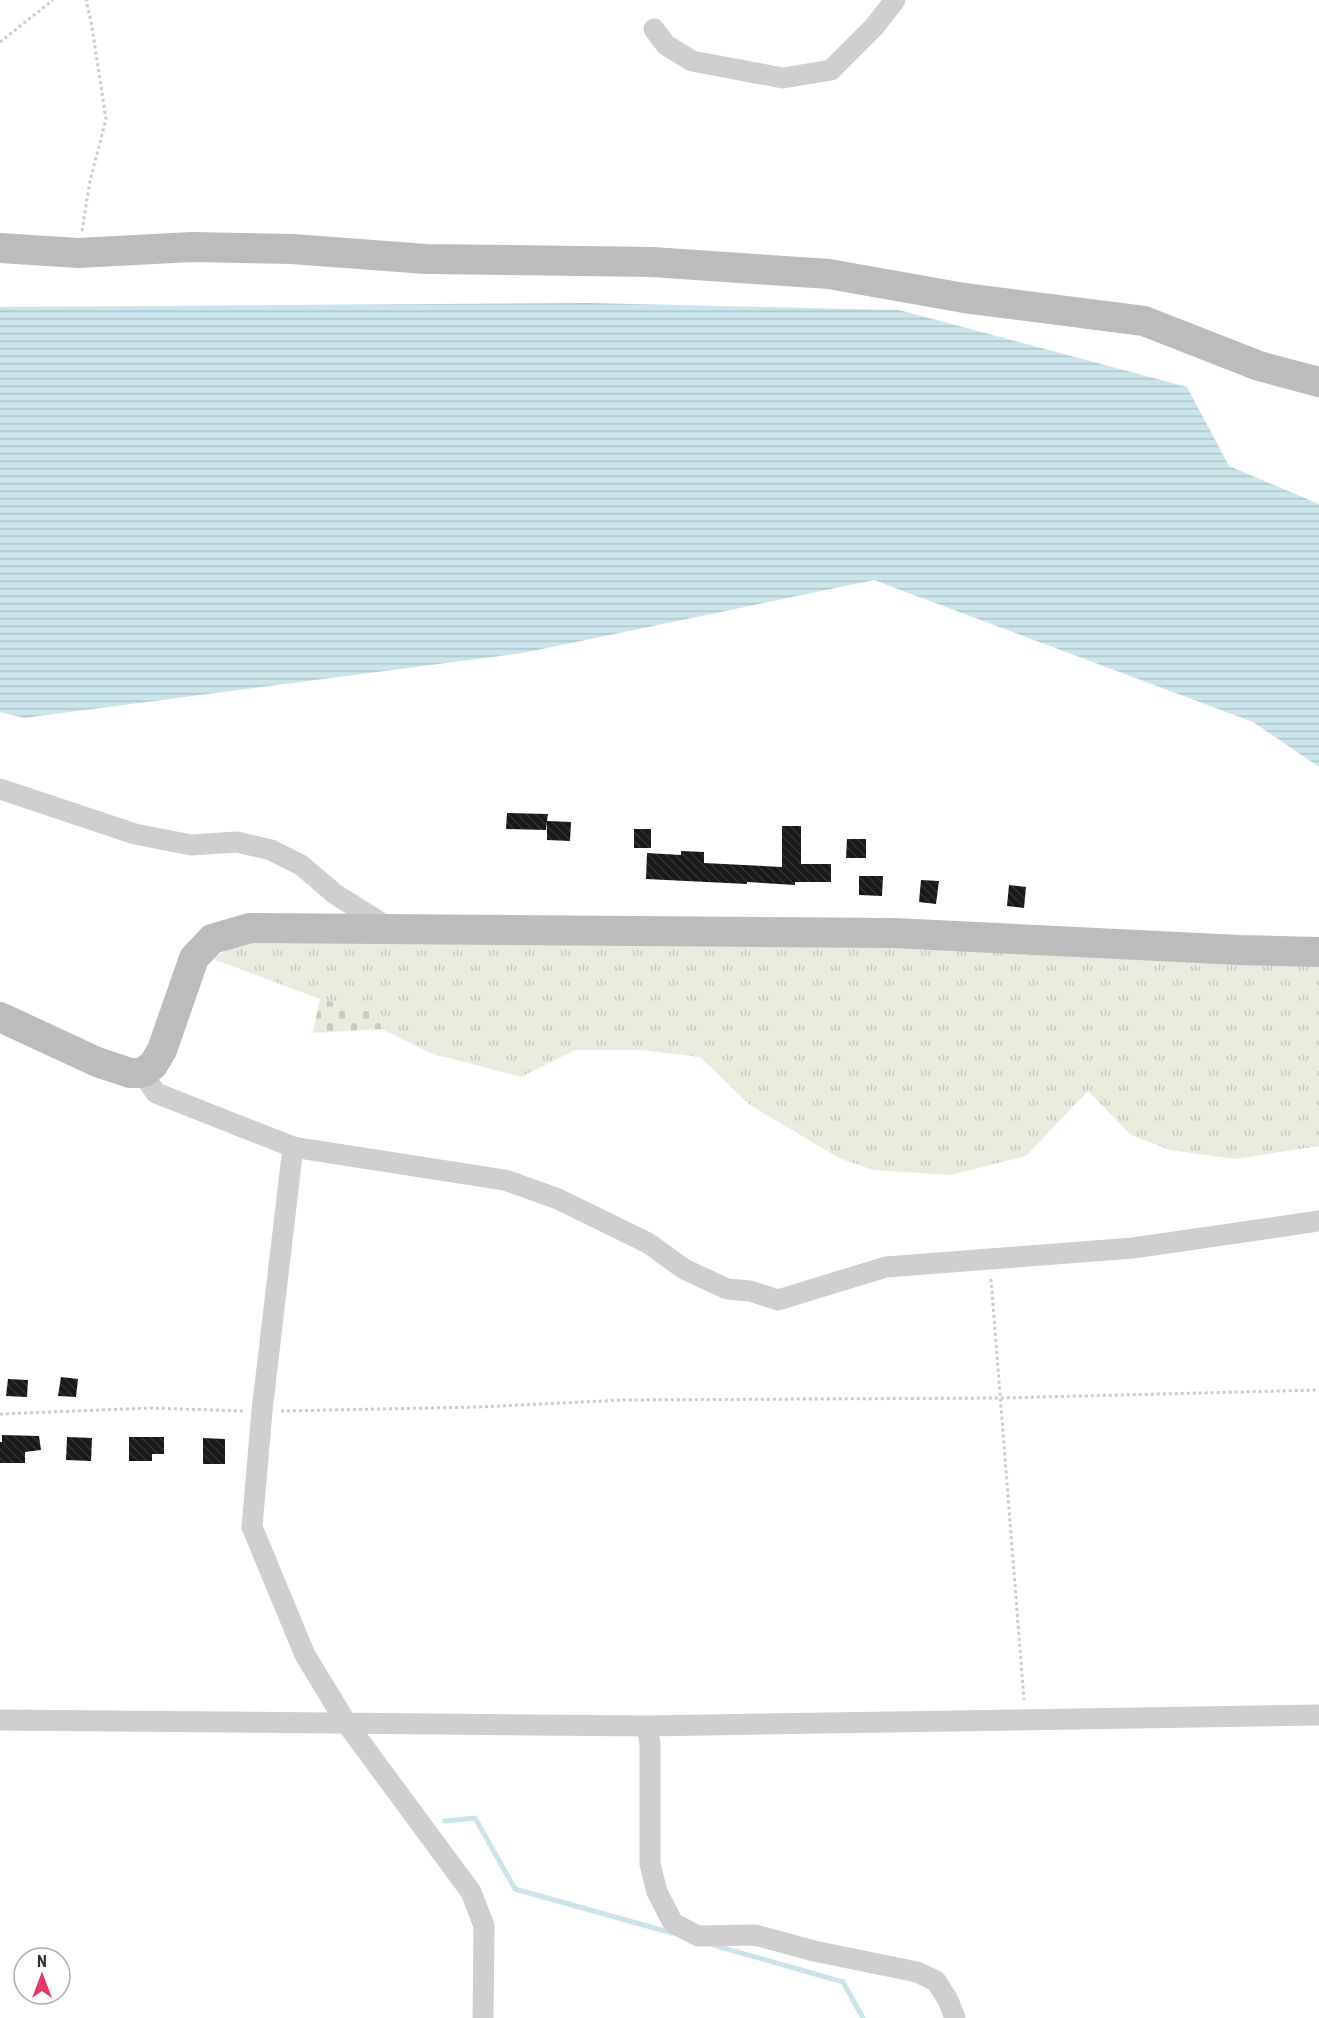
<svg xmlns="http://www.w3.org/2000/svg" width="1319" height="2018" font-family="'Roboto Condensed',sans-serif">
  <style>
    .grass { fill: url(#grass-tufts) }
    .cemetery { fill: url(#cemetery-stones) }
    .water { fill: url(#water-rules) }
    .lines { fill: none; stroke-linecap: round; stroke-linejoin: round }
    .stream { stroke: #cbe5eb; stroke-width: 5 }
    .building { fill: url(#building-back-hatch) }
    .path { stroke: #ccc; stroke-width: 3; stroke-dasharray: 3 3; stroke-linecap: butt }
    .street { stroke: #cfcfcf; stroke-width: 21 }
    .secondary { stroke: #bcbcbc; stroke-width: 30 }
  </style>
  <defs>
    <pattern id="grass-tufts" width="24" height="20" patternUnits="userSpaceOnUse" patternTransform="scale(1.5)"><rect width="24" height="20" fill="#e8ebde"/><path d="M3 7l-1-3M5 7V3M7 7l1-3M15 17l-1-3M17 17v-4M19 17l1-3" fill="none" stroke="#c7cabf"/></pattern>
    <pattern id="cemetery-stones" width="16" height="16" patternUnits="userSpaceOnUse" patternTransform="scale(1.5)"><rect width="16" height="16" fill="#e8ebde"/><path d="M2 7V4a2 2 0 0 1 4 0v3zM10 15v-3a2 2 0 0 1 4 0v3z" fill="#c7cabf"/></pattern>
    <pattern id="water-rules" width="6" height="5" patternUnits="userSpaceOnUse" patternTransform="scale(1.5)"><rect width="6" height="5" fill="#cbe5eb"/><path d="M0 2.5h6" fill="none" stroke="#afc5ca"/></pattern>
    <pattern id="building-back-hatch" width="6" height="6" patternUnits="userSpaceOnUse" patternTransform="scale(1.5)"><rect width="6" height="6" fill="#191919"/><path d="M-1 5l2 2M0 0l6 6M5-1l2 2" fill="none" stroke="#323232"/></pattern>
  </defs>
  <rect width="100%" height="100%" fill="#fff"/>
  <polygon class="grass" points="646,938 1319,961 1319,1146 1235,1159 1170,1150 1131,1135 1088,1091 1026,1156 950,1175 873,1170 839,1158 750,1105 700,1057 641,1050 575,1050 521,1077 430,1053 382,1029 381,1013 320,999 213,959 237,942"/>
  <polygon class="cemetery" points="320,999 381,1013 382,1029 313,1033"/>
  <polygon class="water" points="589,303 899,310 1187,387 1229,466 1319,504 1319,767 1253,722 874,580 523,653 24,718 0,712 0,307"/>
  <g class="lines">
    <g class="stream">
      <polyline points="445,1821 475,1818 515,1889 672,1933"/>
      <polyline points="713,1945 843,1982 863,2018"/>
    </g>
  </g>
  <g class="building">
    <polygon points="507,813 548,814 547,821 571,822 570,841 547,840 547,821 546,830 506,829"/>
    <polygon points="782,826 801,826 801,864 831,864 831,882 795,882 795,885 747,882 747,884 646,879 647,853 681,855 681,851 704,852 704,863 782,867"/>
    <rect x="634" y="829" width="17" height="19"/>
    <polygon points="847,839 866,839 866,858 846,858"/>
    <polygon points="859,876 883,876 882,896 859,895"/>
    <polygon points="921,880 939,881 936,904 919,902"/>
    <polygon points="1009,885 1026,887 1024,908 1007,906"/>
    <polygon points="61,1377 78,1379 76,1397 58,1396"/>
    <polygon points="8,1379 28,1380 27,1397 6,1396"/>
    <polygon points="2,1435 39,1436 41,1450 25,1452 25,1463 0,1463 0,1442 2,1442"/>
    <polygon points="67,1437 92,1438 91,1461 66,1460"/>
    <polygon points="129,1437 164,1437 164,1454 152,1454 152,1461 129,1461"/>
    <polygon points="203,1438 225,1439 225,1464 203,1464"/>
  </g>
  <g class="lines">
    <g class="path">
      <polyline points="0,42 53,0"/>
      <polyline points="82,231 90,181 106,119 91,21 86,0"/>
      <polyline points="991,1279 1024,1700"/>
      <polyline points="281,1411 479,1407 623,1400 1001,1398 1319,1390"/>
      <polyline points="0,1414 151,1408 244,1411"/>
    </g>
    <g class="street">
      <polyline points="654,29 666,45 692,61 783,78 831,70 874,27 895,0"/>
      <polyline points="0,789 135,834 191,845 237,842 271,850 301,865 335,894 389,928"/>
      <polyline points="142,1073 156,1093 293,1147 262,1411 252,1527 305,1655 347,1724 471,1892 484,1926 483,2018"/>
      <polyline points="293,1147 505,1180 558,1199 648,1243 684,1269 727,1289 750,1291 778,1300 886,1267 1133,1248 1319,1221"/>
      <polyline points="0,1720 647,1726 1319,1715"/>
      <polyline points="647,1726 650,1744 650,1864 657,1892 673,1923 698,1936 755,1935 814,1951 917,1972 936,1981 948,2000 955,2018"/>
    </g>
    <g class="secondary">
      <polyline points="0,248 78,253 192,247 292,249 426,259 652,262 829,274 964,298 1144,321 1259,366 1319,382"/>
      <polyline points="0,1017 97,1062 130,1073 142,1073 153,1065 162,1050 194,958 212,939 250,928 894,933 1239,950 1319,952"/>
    </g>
  </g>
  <g transform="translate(42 1976)"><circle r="28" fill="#ffffff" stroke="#adadad" stroke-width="1.5"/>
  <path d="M0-4.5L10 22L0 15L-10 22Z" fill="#e43964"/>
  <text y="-9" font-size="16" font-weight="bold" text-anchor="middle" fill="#323232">N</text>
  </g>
</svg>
